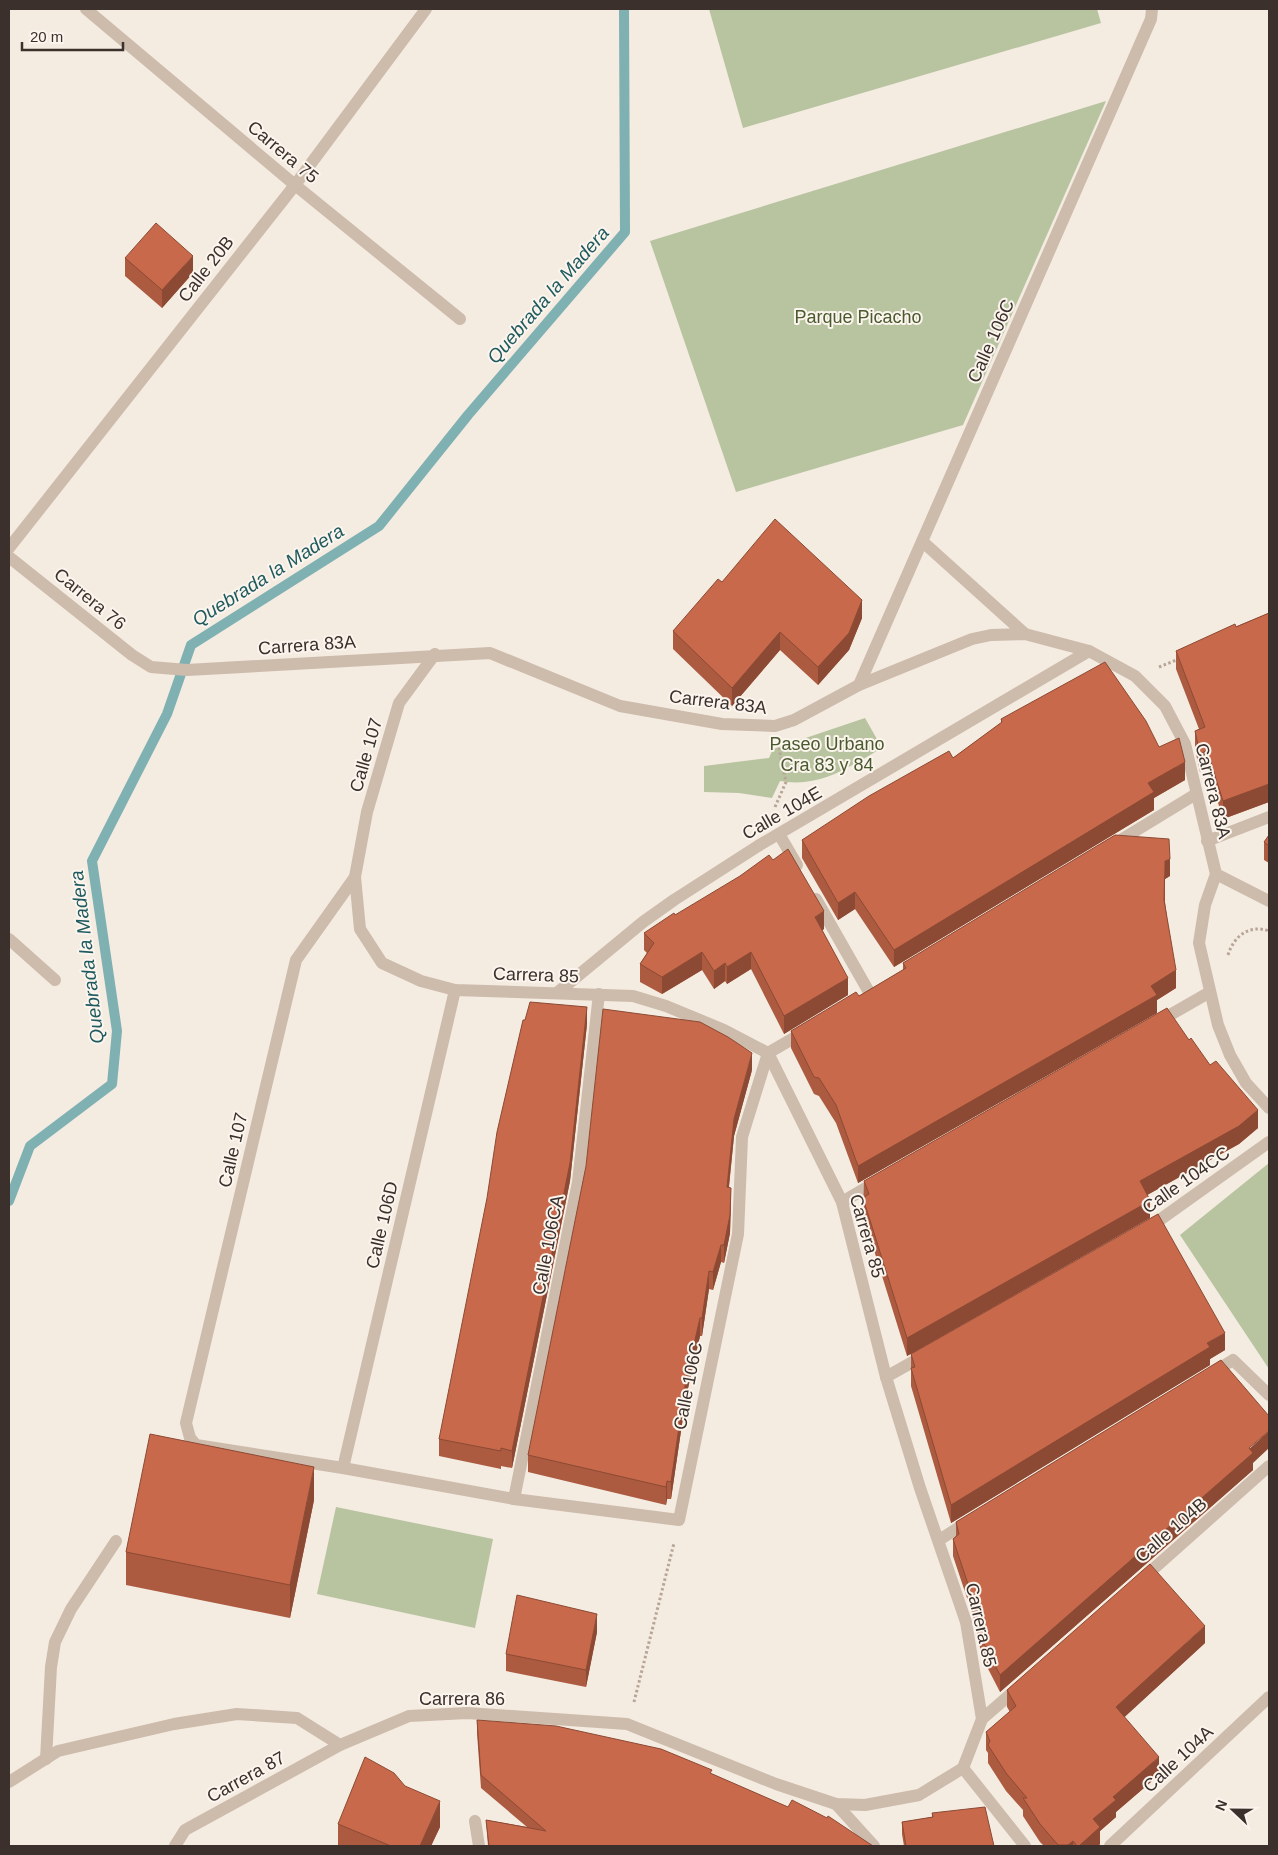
<svg xmlns="http://www.w3.org/2000/svg" width="1278" height="1855" font-family="Arial,sans-serif">
  <style>
    .green { fill: #b8c4a0 }
    .lines { fill: none; stroke-linecap: round; stroke-linejoin: round }
    .stream { stroke: #7fb0b2; stroke-width: 10 }
    .path { stroke: #b9a596; stroke-width: 3; stroke-dasharray: 2.5 2.5; stroke-linecap: butt }
    .minor { stroke: #cdbbac; stroke-width: 12 }
    .wall { fill: #ac5a40 }
    .shaded-wall { fill: #8c4a34 }
    .building { fill: #c8694b; stroke: #8c4a34 }
    .labels { text-anchor: middle; dominant-baseline: central; stroke-width: 4; stroke-linejoin: round; paint-order: stroke }
    .street-label { font-size: 18px; fill: #3b302b; stroke: #fbf5ee }
    .park-label { font-size: 18px; fill: #4a5a2e; stroke: #fbf5ee }
    .water-label { font-size: 19px; font-style: italic; fill: #1f5a5e; stroke: #fbf5ee }
  </style>
  <rect width="100%" height="100%" fill="#f4ebe1"/>
  <g class="green">
    <polygon points="709,9 1097,9 1101,23 743,128"/>
    <polygon points="1106,101 963,425 736,492 650,241"/>
    <path d="M865 718 882 748C849 767 820 788 780 781L772 798 739 793 704 792V766L769 758 773 749Z"/>
    <polygon points="1269,1163 1269,1369 1180,1235"/>
    <polygon points="336,1507 493,1539 475,1628 317,1594"/>
  </g>
  <g class="lines">
    <polyline class="stream" points="9,1201 30,1146 112,1084 117,1031 92,861 167,714 191,645 379,526 468,415 625,232 624,9"/>
    <g class="path">
      <polyline points="1159,667 1179,659"/>
      <polyline points="775,807 786,782 779,748"/>
      <path d="M1228 955C1234 936 1249 924 1269 931"/>
      <polyline points="634,1702 674,1543"/>
    </g>
    <g class="minor">
      <polyline points="86,9 295,185 460,319"/>
      <polyline points="923,542 1025,634"/>
      <polyline points="9,548 295,185 426,9"/>
      <polyline points="9,557 132,655 151,667 187,670 490,653 620,706 722,724 775,726 794,720 859,685 972,639 991,635 1025,634 1089,651 1135,676 1165,706 1185,744 1216,874 1205,905 1199,943 1218,1025 1230,1055 1246,1083 1269,1108"/>
      <polyline points="435,654 399,703 367,812 355,877 360,929 382,963 421,981 455,990 633,996 666,1006 724,1030 768,1053 842,1202 886,1377 920,1488 966,1622 982,1719 963,1768"/>
      <polyline points="859,685 1151,19 1152,9"/>
      <polyline points="779,834 797,865"/>
      <polyline points="1207,841 1269,817"/>
      <polyline points="1114,844 1196,794"/>
      <polyline points="1216,874 1269,901"/>
      <polyline points="355,877 296,960 186,1423 190,1438 196,1445 343,1468 514,1499 679,1520 738,1234 742,1137 768,1053 806,1031"/>
      <polyline points="816,899 869,992"/>
      <polyline points="9,939 55,980"/>
      <polyline points="557,993 643,922 674,900 758,846 1089,651"/>
      <polyline points="1156,1023 1210,992"/>
      <polyline points="842,1202 878,1181"/>
      <polyline points="1147,1229 1269,1142"/>
      <polyline points="1212,1373 1233,1360 1269,1395"/>
      <polyline points="886,1377 925,1355"/>
      <polyline points="343,1468 455,990"/>
      <polyline points="514,1499 578,1182 599,994"/>
      <polyline points="939,1540 971,1520"/>
      <polyline points="1142,1579 1269,1466"/>
      <polyline points="982,1719 1020,1686"/>
      <polyline points="46,1759 51,1667 55,1642 71,1609 116,1541"/>
      <polyline points="963,1768 1025,1846"/>
      <polyline points="9,1782 58,1751 174,1724 237,1714 297,1718 340,1745"/>
      <polyline points="836,1804 874,1846"/>
      <polyline points="475,1821 479,1846"/>
      <polyline points="175,1846 185,1830 340,1745 409,1716 467,1713 627,1724 776,1784 836,1804 865,1805 919,1795 963,1768"/>
      <polyline points="1110,1846 1269,1697"/>
    </g>
  </g>
  <g class="wall">
    <polygon points="125,258 193,273 162,308 125,276"/>
    <polygon points="722,582 862,618 849,650 818,685 780,650 732,706 673,649 673,631"/>
    <polygon points="1269,613 1269,802 1223,819 1207,767 1200,772 1195,749 1195,731 1199,729 1176,669 1176,651"/>
    <polygon points="1001,719 1159,747 1185,780 1154,798 1154,810 894,967 855,909 838,920 802,858 802,840 953,758 1001,723"/>
    <polygon points="1269,835 1269,863 1264,860 1264,842"/>
    <polygon points="1170,876 1165,879 1165,902 1176,988 1157,1000 1157,1013 858,1183 836,1123 819,1096 814,1094 791,1048 791,1031 859,996 903,970 903,963"/>
    <polygon points="675,915 824,929 822,930 848,995 784,1034 751,969 727,984 725,981 714,989 702,970 662,994 640,982 640,964 647,953 644,950 644,933"/>
    <polygon points="587,1024 570,1181 512,1468 501,1466 501,1469 439,1456 439,1439"/>
    <polygon points="1189,1040 1210,1065 1258,1128 1239,1144 1147,1195 1150,1218 1148,1219 907,1356 863,1215 864,1181"/>
    <polygon points="752,1070 734,1136 729,1187 731,1206 730,1233 724,1263 721,1262 713,1290 709,1289 702,1336 700,1336 686,1397 671,1499 667,1499 666,1505 528,1472 528,1455"/>
    <polygon points="1225,1350 1210,1359 1210,1365 951,1523 911,1386 911,1354"/>
    <polygon points="1253,1463 1253,1470 1000,1692 982,1657 974,1619 953,1556 953,1539 956,1536 956,1522"/>
    <polygon points="314,1500 290,1618 126,1585 126,1552"/>
    <polygon points="597,1632 586,1687 506,1671 506,1654"/>
    <polygon points="1205,1643 1124,1717 1159,1775 1116,1812 1116,1817 1100,1831 1100,1844 1098,1846 1044,1846 1040,1842 1023,1816 1023,1810 1006,1791 988,1763 988,1753 986,1750 986,1732 1010,1712 1007,1707 1007,1690"/>
    <polygon points="477,1720 712,1774 873,1846 488,1846 486,1820 527,1827 481,1788 477,1733"/>
    <polygon points="932,1813 994,1846 904,1846 902,1834 902,1822 932,1817"/>
    <polygon points="338,1824 440,1827 431,1846 338,1846"/>
  </g>
  <g class="shaded-wall">
    <polygon points="193,256 193,273 162,308 162,290"/>
    <polygon points="862,600 862,618 849,650 818,685 818,667"/>
    <polygon points="780,632 780,650 732,706 732,688"/>
    <polygon points="1207,750 1207,767 1200,772 1200,754"/>
    <polygon points="1185,762 1185,780 1154,798 1154,810 894,967 894,950 1148,783"/>
    <polygon points="1269,784 1269,802 1223,819 1223,801"/>
    <polygon points="1170,859 1170,876 1165,879 1164,917 1165,861"/>
    <polygon points="855,892 855,909 838,920 838,903"/>
    <polygon points="824,911 824,929 815,935 815,917"/>
    <polygon points="702,952 702,970 662,994 662,977"/>
    <polygon points="751,952 751,969 727,984 727,967"/>
    <polygon points="725,963 725,981 714,989 714,971"/>
    <polygon points="1176,970 1176,988 1157,1000 1157,1013 858,1183 858,1166"/>
    <polygon points="848,978 848,995 784,1034 784,1016"/>
    <polygon points="587,1007 587,1024 570,1181 512,1468 512,1451"/>
    <polygon points="752,1053 752,1070 734,1136 727,1204 727,1187 734,1119"/>
    <polygon points="1258,1110 1258,1128 1239,1144 1140,1199 1140,1181"/>
    <polygon points="731,1188 730,1233 724,1263 724,1245"/>
    <polygon points="1150,1200 1150,1218 1148,1219 907,1356 907,1338"/>
    <polygon points="721,1245 721,1262 713,1290 713,1272"/>
    <polygon points="709,1271 709,1289 702,1336 702,1318"/>
    <polygon points="700,1318 700,1336 686,1397 671,1499 671,1482 686,1379"/>
    <polygon points="1225,1333 1225,1350 1210,1359 1210,1365 951,1523 951,1505 1207,1343"/>
    <polygon points="1269,1431 1269,1448 1253,1463 1253,1470 1000,1692 1000,1675"/>
    <polygon points="314,1467 314,1500 290,1618 290,1585"/>
    <polygon points="667,1481 667,1499 666,1505 666,1487"/>
    <polygon points="597,1614 597,1632 586,1687 586,1670"/>
    <polygon points="1205,1626 1205,1643 1116,1725 1116,1707"/>
    <polygon points="1159,1757 1159,1775 1116,1812 1116,1817 1100,1831 1100,1844 1098,1846 1079,1846 1093,1819 1113,1797"/>
    <polygon points="440,1801 440,1827 431,1846 420,1846"/>
    <polygon points="1073,1841 1073,1846 1068,1846 1068,1845"/>
  </g>
  <g class="building">
    <polygon points="156,223 193,256 162,290 125,258"/>
    <polygon points="775,519 862,600 849,633 818,667 780,632 732,688 673,631 718,579 722,582"/>
    <polygon points="1269,613 1269,784 1223,801 1207,750 1200,754 1195,731 1205,727 1176,651 1235,624 1236,627"/>
    <polygon points="1105,662 1146,721 1159,747 1179,738 1185,762 1148,783 1154,792 894,950 855,892 838,903 802,840 869,796 949,751 953,758 1002,722 1001,719"/>
    <polygon points="1115,835 1169,839 1170,859 1165,861 1164,900 1176,970 1151,986 1157,995 858,1166 836,1105 819,1078 814,1077 791,1031 856,992 859,996 906,968 903,963"/>
    <polygon points="1269,835 1269,846 1264,842"/>
    <polygon points="788,849 824,911 815,917 848,978 784,1016 751,952 727,967 725,963 714,971 702,952 662,977 640,964 654,943 644,933 674,913 675,915 740,876 769,855 773,860"/>
    <polygon points="530,1002 587,1007 570,1163 512,1451 501,1448 501,1451 439,1439 487,1198 497,1132 523,1020 525,1020"/>
    <polygon points="1167,1008 1189,1040 1191,1038 1210,1065 1216,1061 1258,1110 1239,1126 1140,1181 1150,1200 1148,1202 907,1338 863,1198 869,1194 864,1181"/>
    <polygon points="603,1009 700,1022 728,1037 752,1053 734,1119 727,1187 731,1188 730,1215 724,1245 721,1245 713,1272 709,1271 702,1318 700,1318 686,1379 671,1482 667,1481 666,1487 528,1455 586,1166"/>
    <polygon points="1158,1214 1225,1333 1207,1343 1210,1347 951,1505 911,1368 915,1367 911,1354"/>
    <polygon points="1221,1360 1269,1416 1269,1431 1249,1448 1253,1453 1000,1675 982,1640 974,1602 953,1539 959,1534 956,1522"/>
    <polygon points="150,1434 314,1467 290,1585 126,1552"/>
    <polygon points="1150,1564 1205,1626 1116,1707 1159,1757 1113,1797 1116,1800 1093,1819 1100,1827 1079,1846 1077,1846 1073,1841 1068,1845 1058,1845 1040,1824 1023,1798 1027,1798 1006,1773 988,1745 990,1741 986,1732 1016,1706 1007,1690"/>
    <polygon points="517,1595 597,1614 586,1670 506,1654"/>
    <polygon points="477,1720 556,1726 661,1749 712,1770 710,1773 788,1807 792,1800 827,1818 828,1816 873,1846 489,1846 486,1820 546,1831 481,1775"/>
    <polygon points="365,1757 394,1773 405,1786 440,1801 420,1846 391,1846 338,1824"/>
    <polygon points="985,1807 994,1846 906,1846 902,1822 933,1817 932,1813"/>
  </g>
  <g class="labels">
    <g class="street-label">
      <text transform="translate(283 152) rotate(40)">Carrera 75</text>
      <text transform="translate(206 269) rotate(-52)">Calle 20B</text>
      <text transform="translate(991 341) rotate(-66)">Calle 106C</text>
      <text transform="translate(90 599) rotate(39)">Carrera 76</text>
      <text transform="translate(307 645) rotate(-4)">Carrera 83A</text>
      <text transform="translate(718 702) rotate(7)">Carrera 83A</text>
      <text transform="translate(366 755) rotate(-74)">Calle 107</text>
      <text transform="translate(1213 791) rotate(76)">Carrera 83A</text>
      <text transform="translate(782 813) rotate(-30)">Calle 104E</text>
      <text transform="translate(536 975) rotate(2)">Carrera 85</text>
      <text transform="translate(233 1150) rotate(-77)">Calle 107</text>
      <text transform="translate(1186 1180) rotate(-35)">Calle 104CC</text>
      <text transform="translate(382 1225) rotate(-77)">Calle 106D</text>
      <text transform="translate(867 1236) rotate(74)">Carrera 85</text>
      <text transform="translate(548 1245) rotate(-79)">Calle 106CA</text>
      <text transform="translate(688 1386) rotate(-79)">Calle 106C</text>
      <text transform="translate(1171 1530) rotate(-41)">Calle 104B</text>
      <text transform="translate(981 1625) rotate(77)">Carrera 85</text>
      <text x="462" y="1699">Carrera 86</text>
      <text transform="translate(1178 1759) rotate(-43)">Calle 104A</text>
      <text transform="translate(246 1777) rotate(-29)">Carrera 87</text>
    </g>
    <g class="park-label">
      <text x="858" y="317">Parque Picacho</text>
      <text x="827" y="744">Paseo Urbano<tspan x="827" dy="21">Cra 83 y 84</tspan></text>
    </g>
    <g class="water-label">
      <text transform="translate(548 295) rotate(-49)">Quebrada la Madera</text>
      <text transform="translate(268 575) rotate(-32)">Quebrada la Madera</text>
      <text transform="translate(87 957) rotate(-97)">Quebrada la Madera</text>
    </g>
  </g>
  <rect width="1278" height="1855" fill="none" stroke="#3b302b" stroke-width="20"/>
  <g transform="translate(1233 1810) rotate(292)" stroke="#fbf5ee" stroke-width="4" paint-order="stroke">
  <path d="M0-4L9 19L0 12L-9 19Z" fill="#3b302b"/>
  <text y="-8" font-size="14" font-weight="bold" text-anchor="middle" fill="#3b302b">N</text>
  </g>
  <path d="M22 42v8h101v-8" fill="none" stroke="#3b302b" stroke-width="2.5"/>
  <text x="30" y="42" font-size="15" fill="#3b302b" stroke="#fbf5ee" stroke-width="4" paint-order="stroke">20 m</text>
</svg>
